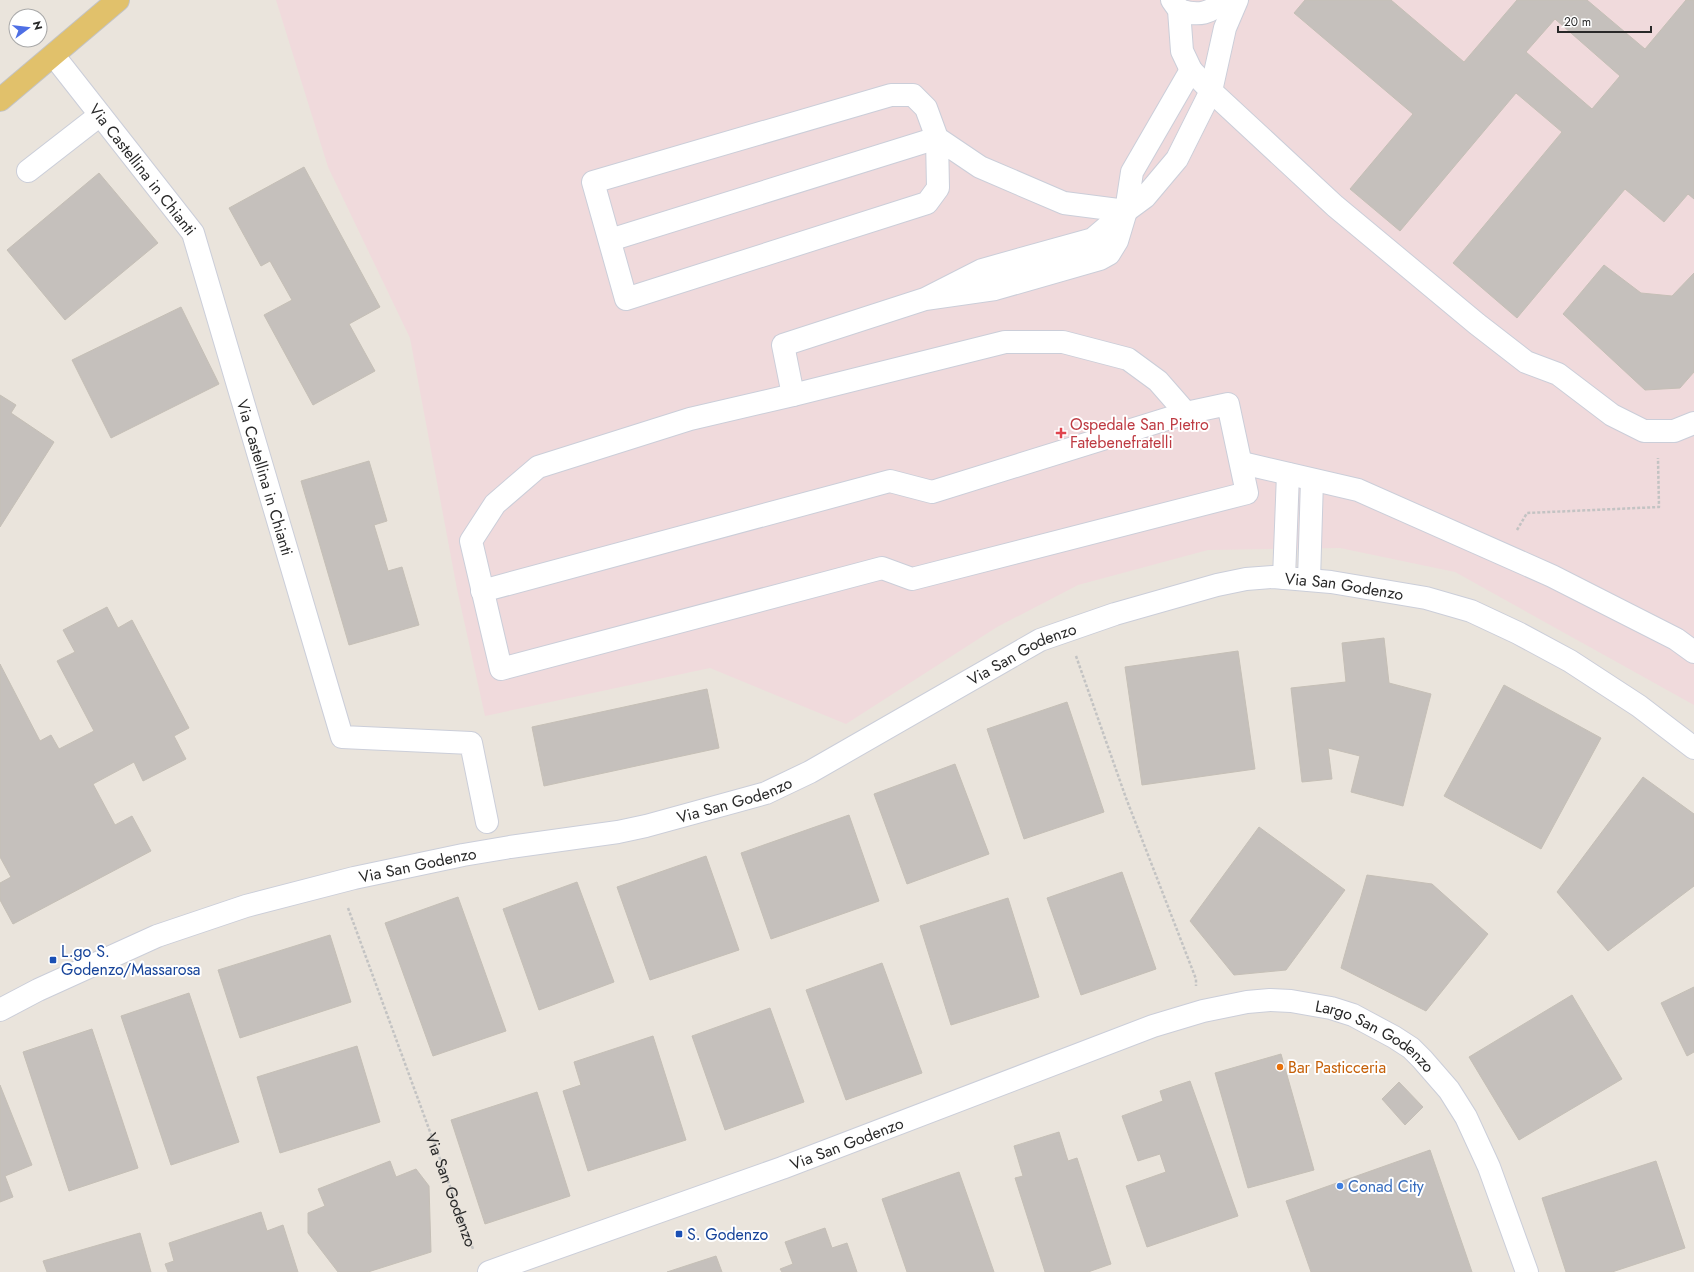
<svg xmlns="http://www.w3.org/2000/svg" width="1694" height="1272" font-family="Jost,sans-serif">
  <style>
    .medical { fill: #f0dadc }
    .building { fill: #c5c0bc; stroke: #c5bfb6; fill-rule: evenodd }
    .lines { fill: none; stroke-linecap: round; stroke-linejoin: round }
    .minor-casing { stroke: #cbced9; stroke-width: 24 }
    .major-casing { stroke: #c3c3c3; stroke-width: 24 }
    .path { stroke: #c3c3c3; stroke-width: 2.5; stroke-dasharray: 3 2; stroke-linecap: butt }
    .minor { stroke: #fff; stroke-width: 22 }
    .major { stroke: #e1c16b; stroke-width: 22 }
    .health-dot { fill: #e0444e; stroke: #fff; stroke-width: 1.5 }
    .transit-dot { fill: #1a4fb4; stroke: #fff; stroke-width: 1.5 }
    .food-dot { fill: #e8710a; stroke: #fff; stroke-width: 1.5 }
    .shop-dot { fill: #3f7fe0; stroke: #fff; stroke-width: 1.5 }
    .labels { text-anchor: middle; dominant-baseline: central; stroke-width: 4; stroke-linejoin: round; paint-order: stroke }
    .street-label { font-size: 16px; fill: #292929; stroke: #fff }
    .health-label { font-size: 16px; fill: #be3a42; stroke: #fff; text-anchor: start }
    .transit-label { font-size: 16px; fill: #164399; stroke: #fff; text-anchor: start }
    .food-label { font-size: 16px; fill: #c56008; stroke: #fff; text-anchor: start }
    .shop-label { font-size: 16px; fill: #366cbe; stroke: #fff; text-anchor: start }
  </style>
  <rect width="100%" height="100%" fill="#eae4dc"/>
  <polygon class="medical" points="276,0 1694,0 1694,705 1455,572 1340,548 1208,550 1078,585 997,627 846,724 710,668 485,716 457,589 410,338 328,167"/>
  <g class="building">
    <path d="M1305 0H1391L1464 62 1517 0H1587L1645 49 1686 0H1694V199L1688 194 1664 222 1625 189 1517 318 1453 263 1562 132 1516 93 1400 231 1350 189 1413 114 1294 13ZM1555 19 1620 76 1592 109 1526 52Z"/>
    <polygon points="304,167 380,307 349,324 375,371 313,405 264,315 292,300 270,261 261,266 229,208"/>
    <polygon points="99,173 158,243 65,320 7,250"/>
    <polygon points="1604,265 1641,293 1672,296 1694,273 1694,372 1680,388 1645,390 1563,314"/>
    <polygon points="181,307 219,384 111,438 72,360"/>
    <polygon points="0,395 16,405 11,413 54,442 0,527"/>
    <polygon points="369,461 387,521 374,525 388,571 402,567 419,625 349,645 301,481"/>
    <polygon points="107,607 118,628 132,620 189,728 174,736 186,759 143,781 134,762 93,784 115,825 132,816 151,851 13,924 0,900 0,883 11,877 0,857 0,664 40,741 51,735 59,749 94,731 57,661 75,652 63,630"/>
    <polygon points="1384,638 1389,683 1431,694 1403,806 1351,792 1360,756 1328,748 1332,779 1302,782 1291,688 1346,682 1342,643"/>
    <polygon points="1238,651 1255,769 1142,785 1125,667"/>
    <polygon points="1504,685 1601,738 1541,849 1444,796"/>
    <polygon points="707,689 719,748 544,786 532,727"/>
    <polygon points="1067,702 1104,812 1024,839 987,729"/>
    <polygon points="955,764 989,854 907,884 874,794"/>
    <polygon points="1643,777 1694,814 1694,886 1608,951 1557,892"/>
    <polygon points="849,815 879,901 771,939 741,853"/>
    <polygon points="1259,827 1345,890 1286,970 1234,975 1190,921"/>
    <polygon points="706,856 739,950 650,980 617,887"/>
    <polygon points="1122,872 1156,969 1081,995 1047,898"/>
    <polygon points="1367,875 1432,884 1488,934 1426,1011 1341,968"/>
    <polygon points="577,882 614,982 539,1010 503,909"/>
    <polygon points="458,897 506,1031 433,1056 385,923"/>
    <polygon points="1008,898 1039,997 951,1025 920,926"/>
    <polygon points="330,935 351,1002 240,1038 218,970"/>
    <polygon points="882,963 922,1073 846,1100 806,990"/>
    <polygon points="1694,987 1694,1052 1687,1056 1661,1003"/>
    <polygon points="189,993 239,1142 171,1165 121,1016"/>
    <polygon points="1572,995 1622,1079 1519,1140 1469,1057"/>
    <polygon points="770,1008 804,1102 725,1130 692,1036"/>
    <polygon points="92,1029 138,1168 69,1191 23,1052"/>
    <polygon points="653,1036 686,1140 588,1171 563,1091 581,1085 574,1062"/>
    <polygon points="357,1046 380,1122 280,1153 257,1077"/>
    <polygon points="1281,1054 1314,1170 1248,1188 1215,1073"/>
    <polygon points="1190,1081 1238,1216 1147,1247 1126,1186 1166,1172 1160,1154 1138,1161 1122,1116 1163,1101 1160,1091"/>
    <polygon points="1399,1082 1423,1107 1405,1125 1382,1099"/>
    <polygon points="0,1085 32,1165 5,1176 13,1197 0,1202"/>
    <polygon points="537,1092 570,1196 485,1224 451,1120"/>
    <polygon points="1059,1132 1068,1161 1077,1158 1111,1264 1088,1272 1045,1272 1015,1178 1023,1176 1014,1146"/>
    <polygon points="1430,1150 1472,1272 1311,1272 1286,1201"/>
    <polygon points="390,1161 396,1177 416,1169 429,1186 431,1252 368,1272 338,1272 308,1233 308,1213 325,1206 318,1189"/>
    <polygon points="1656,1161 1685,1248 1612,1272 1566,1272 1542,1198"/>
    <polygon points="959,1172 994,1272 907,1272 882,1199"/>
    <polygon points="261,1212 267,1231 283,1225 298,1272 168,1272 165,1264 174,1261 169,1243"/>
    <polygon points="825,1228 832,1248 847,1243 857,1272 782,1272 780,1269 793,1264 785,1242"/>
    <polygon points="140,1233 151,1272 47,1272 43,1261"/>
    <polygon points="716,1256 722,1272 667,1272"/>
  </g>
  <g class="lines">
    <defs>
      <g id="minor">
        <polyline points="1172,0 1179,10 1182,51 1191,70 1211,91 1335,206 1477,324 1526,362 1558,374 1612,415 1644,431 1674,431 1694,423"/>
        <path d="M1179 10C1200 17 1209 13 1227 0"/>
        <path id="s2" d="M54 56 193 233 342 737 471 743 487 822"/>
        <polyline points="1191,70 1132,172 1126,211 1145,197 1177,159 1211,91 1225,28 1237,0"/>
        <polyline points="937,138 938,188 927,203 626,299 593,182 891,95 913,95 926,108 937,138 980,167 1064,203 1126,211"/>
        <polyline points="28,171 100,115"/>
        <polyline points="610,240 937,138"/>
        <polygon points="1005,342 1063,342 1128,359 1158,381 1186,413 1228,404 1247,493 912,579 882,568 501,669 471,541 495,504 538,467 690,419 793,395"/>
        <polyline points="793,395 783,345 925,299 982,270 1093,239 1126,211 1117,241 1109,254 1100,259 995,289 925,299"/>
        <polyline points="1242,463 1358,490 1552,576 1676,639 1694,652"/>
        <polyline points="1284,578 1288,474"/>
        <polyline points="1309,580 1312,480"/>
        <polyline points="482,591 890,481 932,492 1186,413"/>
        <path id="s3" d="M0 1010 38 990 157 936 246 906 354 878 463 855 510 847 618 832 646 826 766 793 810 772 1040 640 1115 614 1217 585 1246 579 1273 577 1331 582 1426 598 1471 611 1518 633 1570 661 1639 706 1694 748"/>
        <path id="s4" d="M489 1272 782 1168 1153 1026 1203 1011 1247 1002 1270 1000 1291 1001 1331 1008 1353 1015 1394 1037 1411 1048 1422 1059 1449 1090 1466 1117 1489 1167 1527 1272"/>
      </g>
      <polyline id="major" points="0,100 118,0"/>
    </defs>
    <use href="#minor" class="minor-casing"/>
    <use href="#major" class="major-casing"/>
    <g class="path">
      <polyline points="1517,530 1527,513 1659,507 1658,458"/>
      <polyline points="1076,656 1126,798 1196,979 1196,986"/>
      <path id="s1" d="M348 908 473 1249"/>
    </g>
    <use href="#minor" class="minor"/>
    <use href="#major" class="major"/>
  </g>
  <path class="health-dot" d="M1059 427h4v4h4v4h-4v4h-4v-4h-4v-4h4z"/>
  <g class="transit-dot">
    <rect x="49" y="956" width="8" height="8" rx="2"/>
    <rect x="675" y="1230" width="8" height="8" rx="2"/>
  </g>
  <circle class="food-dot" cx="1280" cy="1067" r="4"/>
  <circle class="shop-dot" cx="1340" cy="1186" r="4"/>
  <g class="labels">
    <g class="street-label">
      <text stroke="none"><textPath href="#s2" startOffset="144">Via Castellina in Chianti</textPath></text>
      <text stroke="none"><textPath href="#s2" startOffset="480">Via Castellina in Chianti</textPath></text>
      <text stroke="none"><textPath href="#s3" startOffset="1428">Via San Godenzo</textPath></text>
      <text stroke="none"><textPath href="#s3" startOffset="1092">Via San Godenzo</textPath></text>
      <text stroke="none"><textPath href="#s3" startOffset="768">Via San Godenzo</textPath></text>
      <text stroke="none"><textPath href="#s3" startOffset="444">Via San Godenzo</textPath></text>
      <text stroke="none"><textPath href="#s4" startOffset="942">Largo San Godenzo</textPath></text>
      <text stroke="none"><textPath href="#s4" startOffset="380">Via San Godenzo</textPath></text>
      <text stroke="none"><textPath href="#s1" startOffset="300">Via San Godenzo</textPath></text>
    </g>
    <g class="health-label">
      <text x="1070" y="424">Ospedale San Pietro<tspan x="1070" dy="18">Fatebenefratelli</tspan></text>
    </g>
    <g class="transit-label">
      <text x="61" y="951">L.go S.<tspan x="61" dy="18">Godenzo/Massarosa</tspan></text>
      <text x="687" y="1234">S. Godenzo</text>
    </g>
    <g class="food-label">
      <text x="1288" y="1067">Bar Pasticceria</text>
    </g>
    <g class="shop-label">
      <text x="1348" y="1186">Conad City</text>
    </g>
  </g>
  <g transform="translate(28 28) rotate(75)"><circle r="19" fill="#ffffff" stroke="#a9a9a9"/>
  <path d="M0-3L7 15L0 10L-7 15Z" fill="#4e6fe5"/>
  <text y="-6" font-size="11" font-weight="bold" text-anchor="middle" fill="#292929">N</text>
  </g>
  <path d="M1558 26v6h93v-6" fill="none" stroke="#292929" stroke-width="2"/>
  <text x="1564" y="26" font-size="12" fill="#292929" stroke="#ffffff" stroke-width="3" paint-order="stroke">20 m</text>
</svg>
